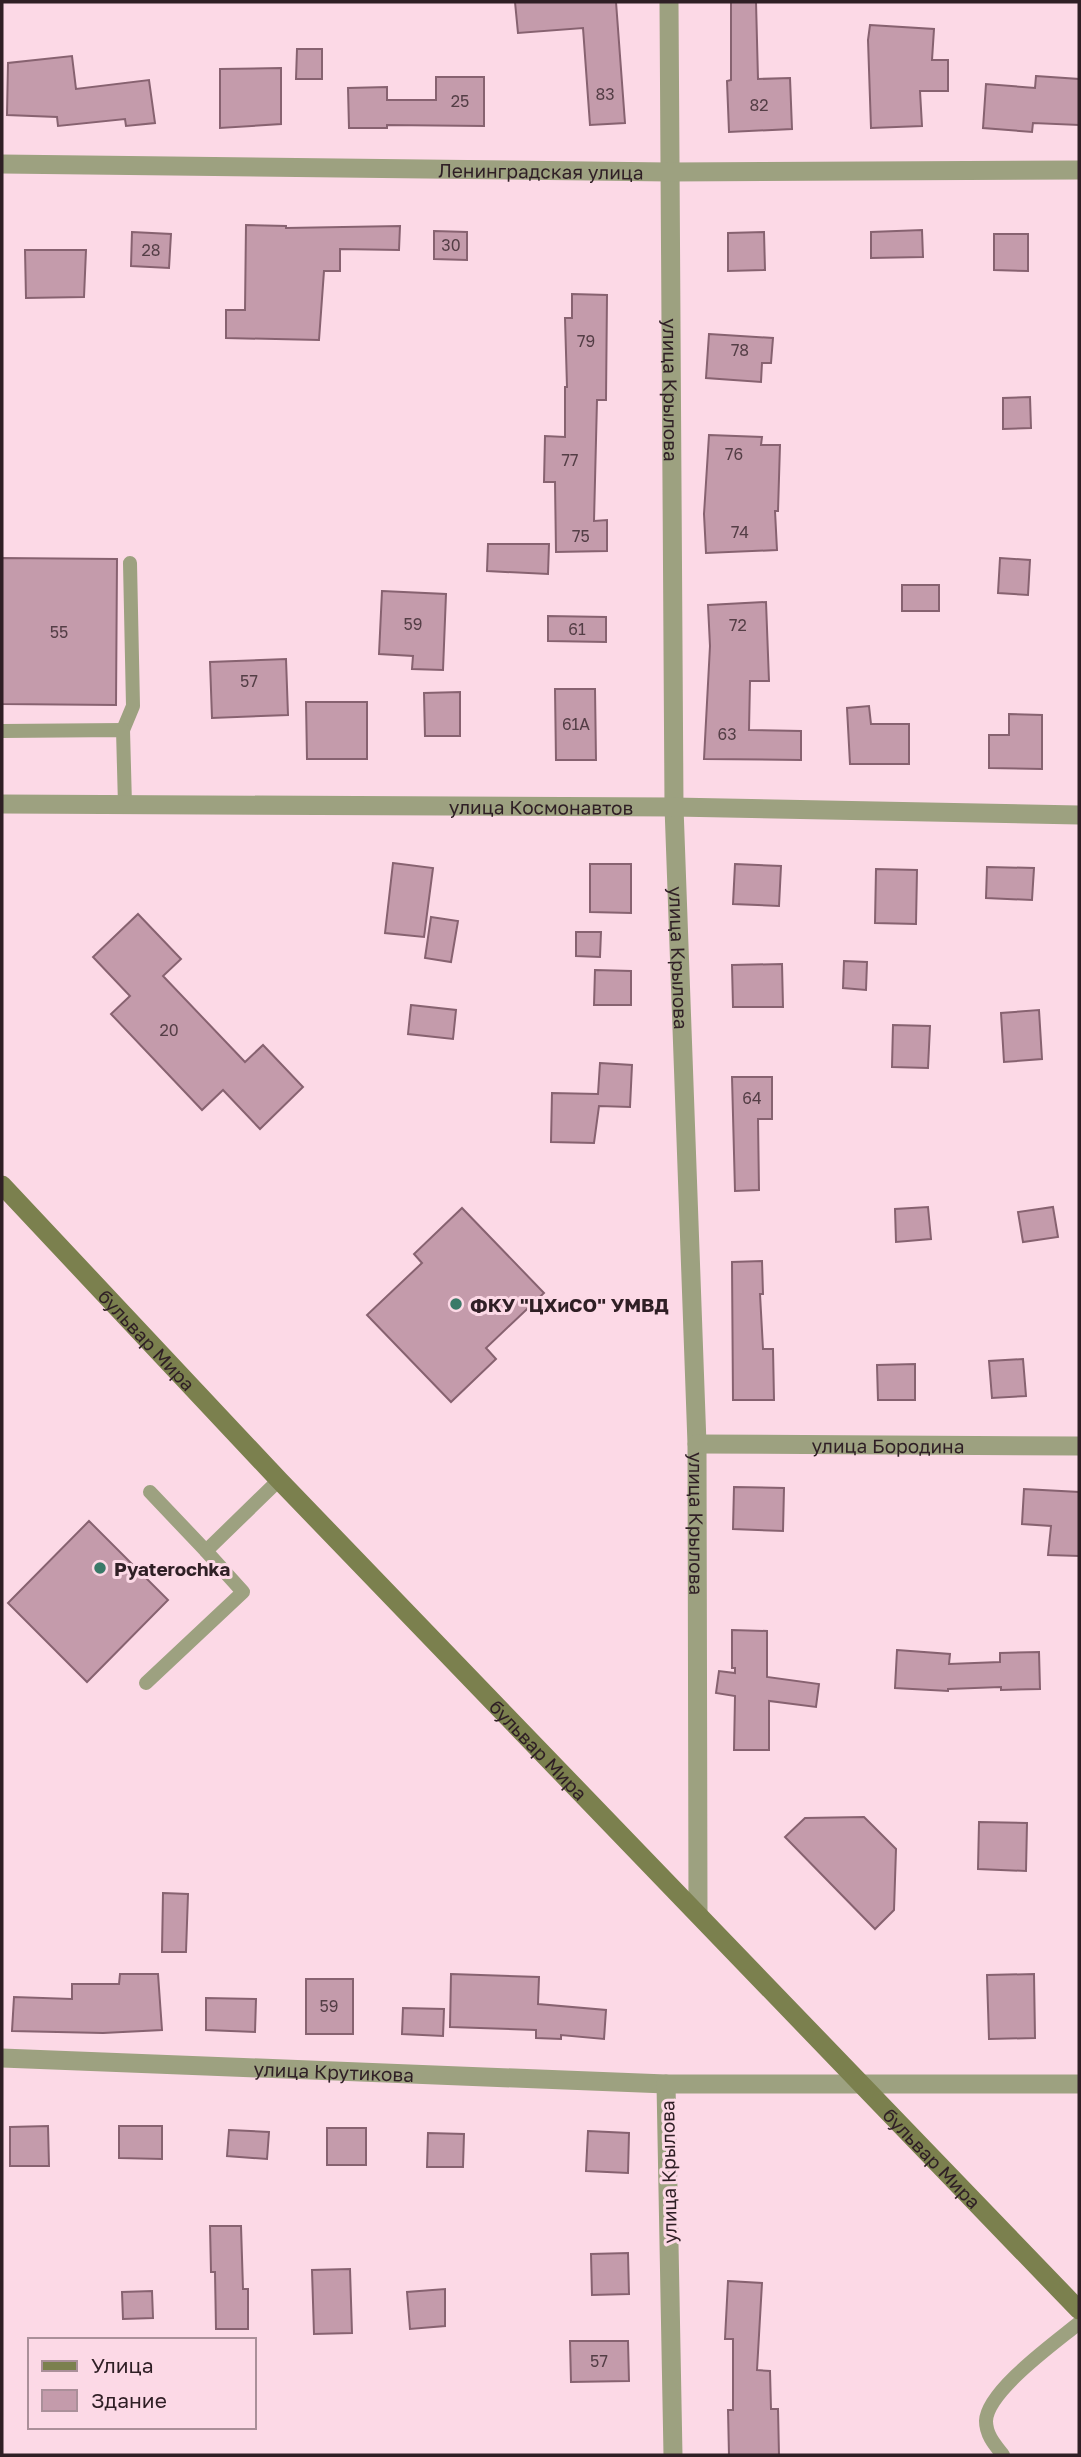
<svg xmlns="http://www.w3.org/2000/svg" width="1081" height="2457" font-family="'Golos Text',sans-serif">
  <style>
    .building { fill: #c49bab; stroke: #876270; stroke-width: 2 }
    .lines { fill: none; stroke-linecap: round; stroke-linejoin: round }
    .service { stroke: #9da180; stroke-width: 14 }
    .minor { stroke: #9da180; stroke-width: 19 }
    .tertiary { stroke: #9da180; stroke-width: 19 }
    .secondary { stroke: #7b804e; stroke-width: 19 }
    .poi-dot { fill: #3a7a69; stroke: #fcd9e6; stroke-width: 2.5 }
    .labels { text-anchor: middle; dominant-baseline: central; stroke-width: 6; stroke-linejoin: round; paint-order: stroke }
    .number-label { font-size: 16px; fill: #543e46 }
    .street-label { font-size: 19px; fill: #2f1f25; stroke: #fcd9e6 }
    .poi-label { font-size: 19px; font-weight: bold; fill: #2f1f25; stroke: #fcd9e6; text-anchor: start }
  </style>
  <rect width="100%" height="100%" fill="#fcd9e6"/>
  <g class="building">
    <polygon points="515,2 616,2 625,123 590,125 583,28 518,33"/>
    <polygon points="731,2 756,2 758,79 790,78 792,129 729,132 727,81 731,80"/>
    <polygon points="870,25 934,29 932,60 948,60 948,91 920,91 922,126 871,128 868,40"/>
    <polygon points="297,49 322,49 322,79 296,79"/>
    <polygon points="72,56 76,89 149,80 155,123 126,126 125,119 58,126 57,117 7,115 8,63"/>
    <polygon points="281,68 281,124 220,128 220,69"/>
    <polygon points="1036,76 1079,79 1079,125 1033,123 1032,132 983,128 986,84 1035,88"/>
    <polygon points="436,77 484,77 484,126 387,125 387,128 349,128 348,88 387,87 387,100 436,100"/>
    <polygon points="246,225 286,226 286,228 400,226 399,250 340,249 340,271 324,271 319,340 226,338 226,310 245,310"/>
    <polygon points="922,230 923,257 871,258 871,232"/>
    <polygon points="434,231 467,232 467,260 434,259"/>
    <polygon points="132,232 171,234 169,268 131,266"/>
    <polygon points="764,232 765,270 728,271 728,233"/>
    <polygon points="994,234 1028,234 1028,271 994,270"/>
    <polygon points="25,250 86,250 84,297 26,298"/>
    <polygon points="572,294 607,295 606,400 597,400 594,521 607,520 607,551 556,552 555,482 544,482 545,436 565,437 565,387 567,387 565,318 572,318"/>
    <polygon points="709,334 773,338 771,363 762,363 761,382 706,378"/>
    <polygon points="1030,397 1031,428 1003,429 1003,398"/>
    <polygon points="709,435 762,437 761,445 780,445 778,511 775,511 777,550 706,553 704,514"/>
    <polygon points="488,544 549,544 548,574 487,571"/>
    <polygon points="2,558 117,559 116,705 2,704"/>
    <polygon points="1000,558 1030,560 1028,595 998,593"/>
    <rect x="902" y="585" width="37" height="26"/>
    <polygon points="382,591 446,594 443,670 412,669 413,656 379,654"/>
    <polygon points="766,602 769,681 750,681 749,730 801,731 801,760 704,759 710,646 708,605"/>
    <polygon points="548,616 606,617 606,642 548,641"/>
    <polygon points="286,659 288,715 212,718 210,662"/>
    <polygon points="555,689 595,689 596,760 556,760"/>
    <polygon points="460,692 460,736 425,736 424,693"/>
    <polygon points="306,702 367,702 367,759 307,759"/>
    <polygon points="869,706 871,724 909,724 909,764 850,764 847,708"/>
    <polygon points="1009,714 1042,715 1042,769 989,768 989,735 1009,735"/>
    <polygon points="393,863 433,868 424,937 385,933"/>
    <polygon points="590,864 631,864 631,913 590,912"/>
    <polygon points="735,864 781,866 779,906 733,904"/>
    <polygon points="987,867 1034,868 1032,900 986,898"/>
    <polygon points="876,869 917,870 916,924 875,923"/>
    <polygon points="138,914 181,959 163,976 245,1062 263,1045 303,1087 260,1129 223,1090 202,1110 111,1014 130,996 93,957"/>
    <polygon points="431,917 458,921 451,962 425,958"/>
    <polygon points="576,932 601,932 600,957 576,956"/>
    <polygon points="844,961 867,962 866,990 843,988"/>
    <polygon points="782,964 783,1007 733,1007 732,965"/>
    <polygon points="595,970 631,971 631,1005 594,1005"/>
    <polygon points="411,1005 456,1010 453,1039 408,1034"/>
    <polygon points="1039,1010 1042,1059 1004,1062 1001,1013"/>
    <polygon points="893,1025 930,1026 928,1068 892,1067"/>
    <polygon points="600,1063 632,1065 630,1107 599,1106 594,1143 551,1142 552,1093 598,1094"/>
    <polygon points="732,1077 772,1077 772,1119 758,1119 759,1190 735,1191"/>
    <polygon points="928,1207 931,1239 896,1242 895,1209"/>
    <polygon points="1053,1207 1058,1237 1023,1242 1018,1212"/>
    <polygon points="462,1208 544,1293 486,1348 496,1359 451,1402 367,1315 422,1263 414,1254"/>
    <polygon points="762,1261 763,1294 760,1294 763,1349 773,1349 774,1400 733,1400 732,1262"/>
    <polygon points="1023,1359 1026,1396 992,1398 989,1361"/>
    <polygon points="915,1364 915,1400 878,1400 877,1365"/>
    <polygon points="734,1487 784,1488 783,1531 733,1529"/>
    <polygon points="1024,1489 1079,1492 1079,1556 1048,1555 1051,1526 1022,1524"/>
    <polygon points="89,1521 168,1600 87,1682 8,1603"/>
    <polygon points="732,1630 767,1631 767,1677 819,1684 816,1707 769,1701 769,1750 734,1750 735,1696 716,1693 719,1671 735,1673 735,1668 732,1668"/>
    <polygon points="897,1650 950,1654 949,1664 1000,1662 1000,1653 1039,1652 1040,1689 1001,1690 1001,1687 948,1689 948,1691 895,1688"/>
    <polygon points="864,1817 896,1849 894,1910 875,1929 785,1837 805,1818"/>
    <polygon points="979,1822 1027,1823 1026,1871 978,1869"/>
    <polygon points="163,1893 188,1894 186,1952 162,1952"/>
    <polygon points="120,1974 158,1974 162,2030 103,2033 12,2031 14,1997 72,1999 72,1984 119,1984"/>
    <polygon points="451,1974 539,1977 538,2004 606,2010 604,2039 561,2035 561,2039 536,2038 536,2030 450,2027"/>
    <polygon points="1034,1974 1035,2038 989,2039 987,1975"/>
    <rect x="306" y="1979" width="47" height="55"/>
    <polygon points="206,1998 256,1999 255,2032 206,2030"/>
    <polygon points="403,2008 444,2009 443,2036 402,2034"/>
    <polygon points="48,2126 49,2166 10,2166 10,2127"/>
    <polygon points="119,2126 162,2126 162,2159 119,2158"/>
    <rect x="327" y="2128" width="39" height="37"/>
    <polygon points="229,2130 269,2132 267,2159 227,2156"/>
    <polygon points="588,2131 629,2133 628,2173 586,2171"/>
    <polygon points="428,2133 464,2134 463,2167 427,2167"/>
    <polygon points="210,2226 241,2226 243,2289 248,2289 248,2329 216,2329 215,2272 211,2272"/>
    <polygon points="628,2253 629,2294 592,2295 591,2254"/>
    <polygon points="350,2269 352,2333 314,2334 312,2270"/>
    <polygon points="728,2281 762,2283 757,2370 770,2371 771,2409 778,2409 779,2455 729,2455 728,2410 733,2410 733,2339 725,2339"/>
    <polygon points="445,2289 445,2326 410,2329 407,2292"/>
    <polygon points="152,2291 153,2318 123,2319 122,2292"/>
    <polygon points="570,2341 628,2341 629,2381 571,2382"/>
  </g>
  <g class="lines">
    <g class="service">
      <polyline points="123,730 133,706 130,563"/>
      <polyline points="2,731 123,730 125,805"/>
      <polyline points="150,1492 206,1551 279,1480"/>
      <polyline points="146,1683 243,1592 206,1551"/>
      <path d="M1003 2455C995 2445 986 2435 986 2421 987 2391 1056 2342 1079 2323"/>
    </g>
    <g class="minor">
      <path id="s1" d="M669 2 674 807 697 1444 698 1914"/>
      <path id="s2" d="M2 164 669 172 1079 170"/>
      <path id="s3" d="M697 1444 1079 1446"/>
      <path id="s4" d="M2 2058 666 2084"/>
      <polyline points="673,2455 666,2084 1079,2084"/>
    </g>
    <path class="tertiary" id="s5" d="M2 804 674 807 1079 815"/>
    <path class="secondary" id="s6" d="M2 1185 279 1480 1079 2310"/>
  </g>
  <g class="poi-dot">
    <circle cx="456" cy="1304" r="7"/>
    <circle cx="100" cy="1568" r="7"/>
  </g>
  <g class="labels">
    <g class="number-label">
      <text x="605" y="94">83</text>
      <text x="460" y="101">25</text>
      <text x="759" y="105">82</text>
      <text x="451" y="245">30</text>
      <text x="151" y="250">28</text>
      <text x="586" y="341">79</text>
      <text x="740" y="350">78</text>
      <text x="734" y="454">76</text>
      <text x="570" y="460">77</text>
      <text x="740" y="532">74</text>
      <text x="581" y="536">75</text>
      <text x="413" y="624">59</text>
      <text x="738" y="625">72</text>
      <text x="577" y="629">61</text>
      <text x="59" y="632">55</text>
      <text x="249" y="681">57</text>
      <text x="576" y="724">61А</text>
      <text x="727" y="734">63</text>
      <text x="169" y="1030">20</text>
      <text x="752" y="1098">64</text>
      <text x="329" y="2006">59</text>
      <text x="599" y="2361">57</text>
    </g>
    <g class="street-label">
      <text stroke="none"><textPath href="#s2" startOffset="539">Ленинградская улица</textPath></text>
      <text stroke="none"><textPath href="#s1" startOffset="388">улица Крылова</textPath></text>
      <text stroke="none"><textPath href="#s5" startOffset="539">улица Космонавтов</textPath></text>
      <text stroke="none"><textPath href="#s1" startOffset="956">улица Крылова</textPath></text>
      <text stroke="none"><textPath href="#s6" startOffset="212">бульвар Мира</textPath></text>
      <text stroke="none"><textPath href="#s3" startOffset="191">улица Бородина</textPath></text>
      <text stroke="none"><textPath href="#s1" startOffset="1522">улица Крылова</textPath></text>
      <text stroke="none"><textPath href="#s6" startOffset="779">бульвар Мира</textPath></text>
      <text stroke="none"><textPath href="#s4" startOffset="332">улица Крутикова</textPath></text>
      <text stroke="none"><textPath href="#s6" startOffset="1346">бульвар Мира</textPath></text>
      <text transform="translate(668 2172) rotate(-91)">улица Крылова</text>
    </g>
    <g class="poi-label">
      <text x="470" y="1304">ФКУ "ЦХиСО" УМВД</text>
      <text x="114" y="1568">Pyaterochka</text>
    </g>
  </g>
  <rect width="1081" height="2457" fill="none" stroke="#2f1f25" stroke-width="7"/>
  <rect x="28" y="2338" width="228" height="91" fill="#fcd9e6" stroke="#aa8f99" stroke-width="2"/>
  <rect x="42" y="2361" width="35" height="10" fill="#7b804e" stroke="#aa8f99" stroke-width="2"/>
  <text x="91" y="2373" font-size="21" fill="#2f1f25">Улица</text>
  <rect x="42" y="2390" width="35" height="21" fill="#c49bab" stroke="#aa8f99" stroke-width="2"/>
  <text x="91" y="2408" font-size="21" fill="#2f1f25">Здание</text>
</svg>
